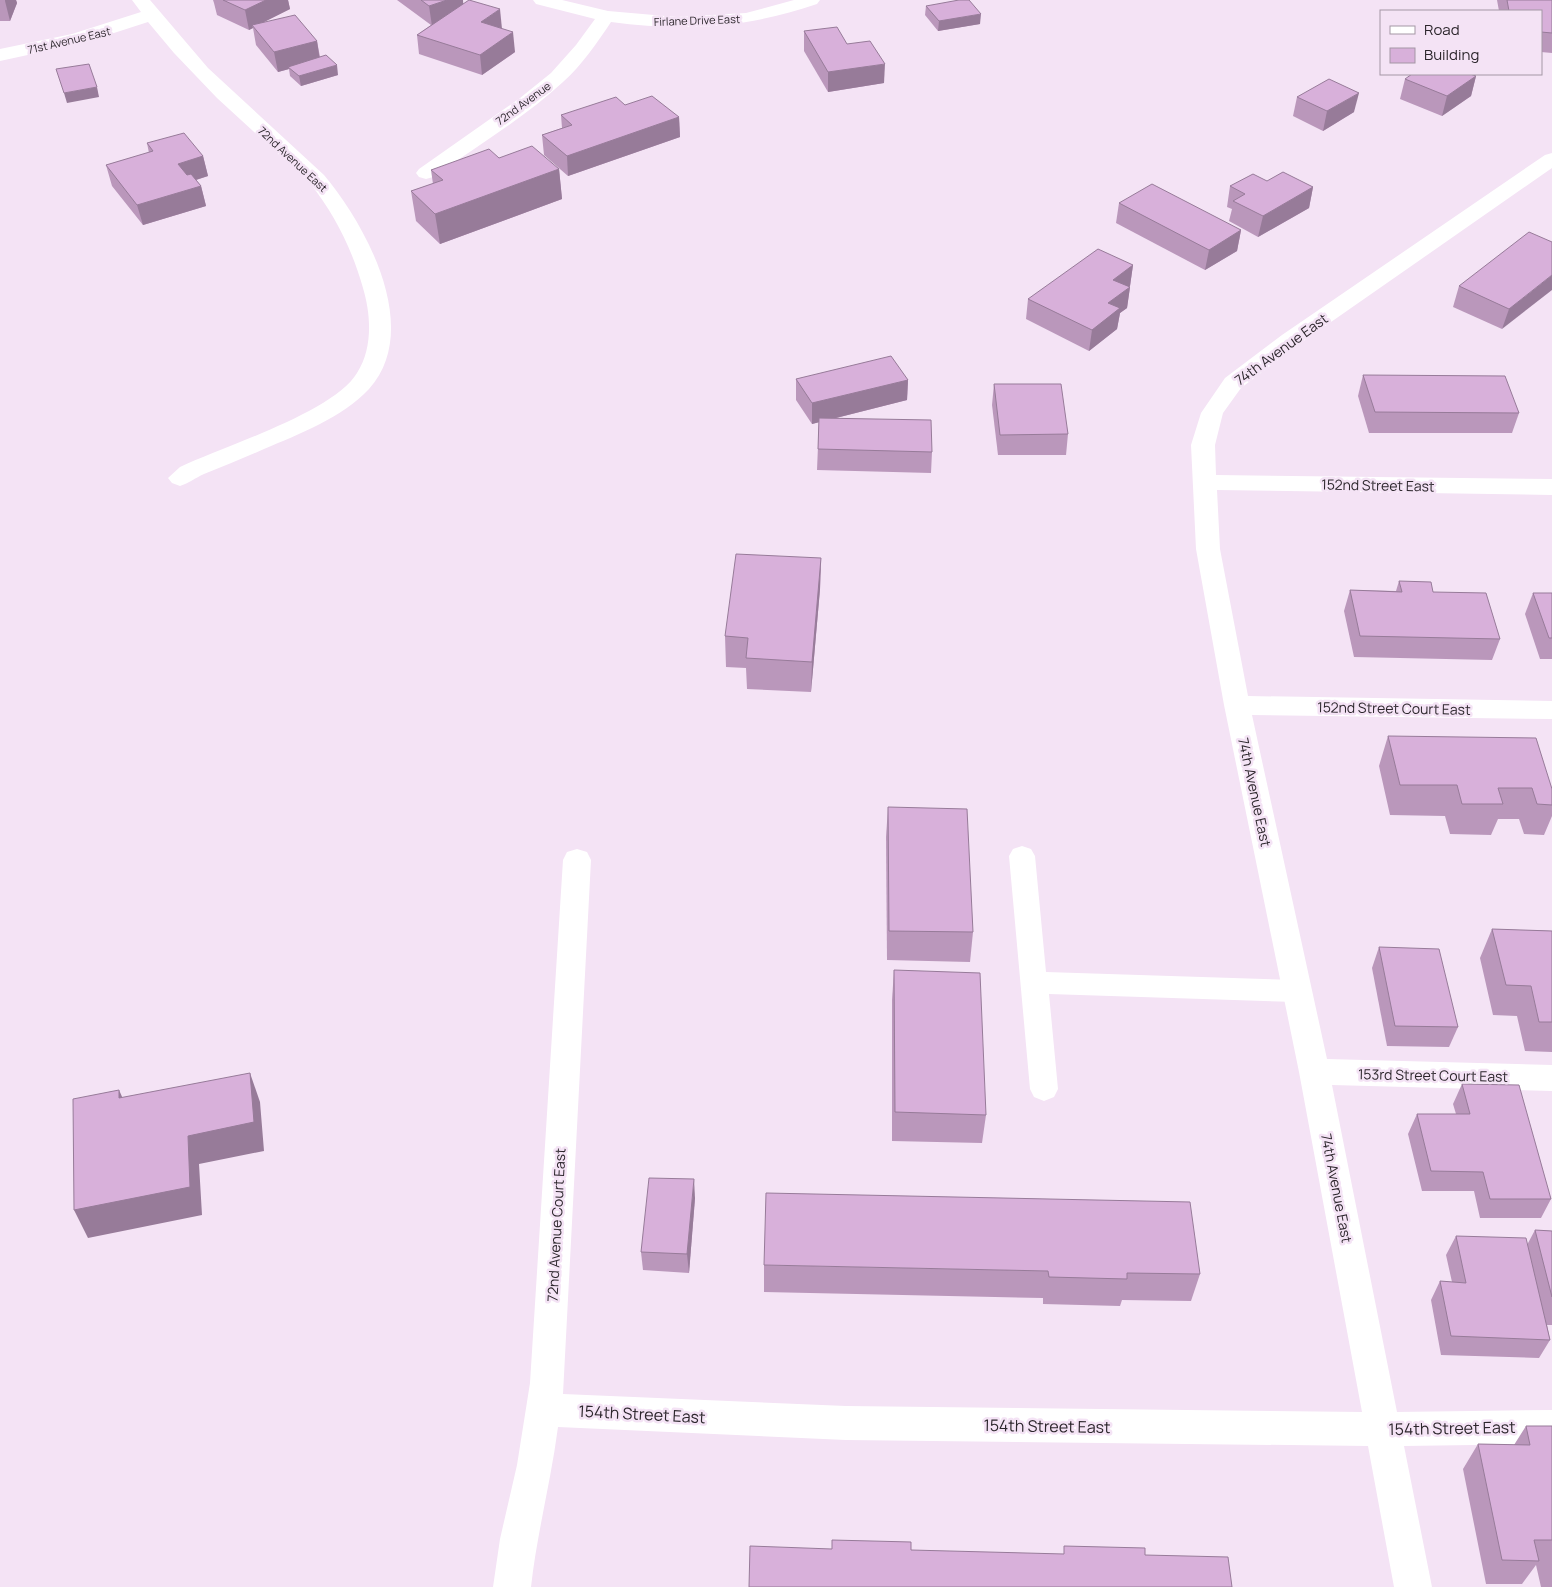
<svg xmlns="http://www.w3.org/2000/svg" width="1552" height="1587" font-family="Manrope,sans-serif">
  <style>
    .lines { fill: none; stroke-linecap: round; stroke-linejoin: round }
    .lane { fill: #fff; fill-rule: evenodd }
    .street { fill: #fff; fill-rule: evenodd }
    .wall { fill: #ba97bb }
    .shaded-wall { fill: #977b99 }
    .building { fill: #d8b0da; stroke: #977b99 }
    .labels { text-anchor: middle; dominant-baseline: central; stroke-width: 5; stroke-linejoin: round; paint-order: stroke }
    .far-street-label { font-size: 11px; fill: #2c262c; stroke: #f4e3f5 }
    .street-label { font-size: 14px; fill: #2c262c; stroke: #f4e3f5 }
    .near-street-label { font-size: 16px; fill: #2c262c; stroke: #f4e3f5 }
  </style>
  <rect width="100%" height="100%" fill="#f4e3f5"/>
  <g class="lines">
    <polygon class="lane" points="1022,846 1031,849 1035,856 1046,972 1297,980 1307,983 1311,991 1307,999 1297,1002 1049,994 1058,1089 1054,1097 1044,1101 1034,1097 1030,1089 1009,856 1013,849"/>
    <g class="street">
      <path d="M132 0H150L208 68 324 175C366 225 423 329 369 389 342 418 299 434 264 449 244 458 224 466 204 474 195 478 189 483 180 486L172 483 168 478 180 467C222 447 334 412 357 373 373 348 371 315 363 288 352 249 335 215 310 183L217 98 174 53 148 22 83 43 0 61V49L72 34 141 12Z"/>
      <path d="M533 0H562L608 11 677 17 746 13 794 0H820L817 4C747 28 685 32 611 22 597 43 582 65 563 82 524 118 477 146 433 177L426 179 419 177 416 173 419 169 520 98 551 73 576 45 595 19 536 4Z"/>
      <path d="M1552 153V168L1298 345 1241 388 1223 413 1215 445 1216 475 1552 479V495L1217 490 1220 549 1248 696 1552 701V719L1252 715 1327 1059 1552 1065V1091L1332 1085 1397 1412 1552 1410V1444L1404 1446 1432 1587H1394L1368 1446 846 1440 558 1427C551 1481 537 1533 531 1587H493L500 1539 517 1465 530 1383 563 860 567 852 577 849 587 852 591 860 563 1394 846 1406 1362 1412 1299 1072 1224 705 1196 549 1191 445 1201 413 1225 378 1282 335 1545 155Z"/>
    </g>
  </g>
  <g class="wall">
    <polygon points="0,0 16,0 17,3 10,21 0,21"/>
    <polygon points="213,0 288,0 290,9 264,22 317,41 320,57 338,75 301,86 290,76 289,69 278,72 256,45 253,28 249,30 217,15 214,3"/>
    <polygon points="397,0 463,0 463,4 502,29 515,52 482,75 419,54 417,35 431,25"/>
    <polygon points="1497,0 1552,0 1552,53 1541,52 1541,11 1499,11"/>
    <polygon points="926,6 980,24 938,31 925,15"/>
    <polygon points="804,31 847,44 884,83 828,92 804,51"/>
    <polygon points="1476,76 1471,96 1442,116 1400,99 1405,79"/>
    <polygon points="1297,97 1354,112 1323,131 1293,116"/>
    <polygon points="625,105 679,117 680,137 568,176 544,155 542,135 562,128 561,115"/>
    <polygon points="147,143 203,156 208,176 196,180 201,186 206,206 143,225 112,186 106,165 149,153"/>
    <polygon points="499,158 559,169 562,199 440,244 416,221 411,191 433,184 431,170"/>
    <polygon points="1267,181 1313,187 1309,208 1258,237 1229,221 1232,209 1227,207 1230,186"/>
    <polygon points="1119,203 1241,230 1237,251 1205,270 1116,223"/>
    <polygon points="1552,242 1502,329 1453,307 1459,286"/>
    <polygon points="1133,265 1130,286 1129,287 1130,287 1127,308 1120,313 1117,329 1089,351 1026,319 1028,299"/>
    <polygon points="1363,375 1519,413 1512,433 1369,433 1358,396"/>
    <polygon points="796,379 908,380 907,400 836,418 932,452 931,473 817,470 819,422 812,424 796,400"/>
    <polygon points="994,384 1068,434 1066,455 998,455 992,405"/>
    <polygon points="821,558 820,589 811,692 747,689 746,668 726,667 725,636"/>
    <polygon points="1399,581 1500,639 1492,660 1354,657 1344,611 1350,590 1396,591"/>
    <polygon points="1533,593 1552,593 1552,659 1540,659 1525,614"/>
    <polygon points="1388,736 1552,789 1552,816 1544,835 1524,834 1519,819 1498,819 1491,835 1450,834 1445,816 1390,815 1379,766"/>
    <polygon points="888,807 973,932 970,962 887,960 886,837"/>
    <polygon points="1492,929 1552,931 1552,1052 1525,1051 1517,1016 1493,1015 1480,958"/>
    <polygon points="1379,947 1458,1027 1449,1047 1387,1046 1372,968"/>
    <polygon points="894,970 986,1115 982,1143 892,1141 892,1000"/>
    <polygon points="1462,1084 1551,1199 1541,1218 1480,1218 1474,1191 1422,1191 1408,1134 1417,1114 1456,1114 1453,1104"/>
    <polygon points="695,1198 689,1273 643,1270 641,1252"/>
    <polygon points="1535,1230 1552,1231 1552,1325 1547,1325 1550,1340 1539,1358 1441,1355 1431,1300 1440,1281 1452,1282 1446,1255 1456,1236 1527,1245"/>
    <polygon points="764,1265 1200,1274 1191,1301 1122,1300 1120,1306 1043,1304 1043,1298 764,1292"/>
    <polygon points="1526,1426 1552,1426 1552,1587 1541,1587 1536,1565 1522,1584 1486,1584 1463,1469 1478,1444 1514,1445"/>
  </g>
  <g class="shaded-wall">
    <polygon points="5,0 16,0 17,3 10,21 5,1"/>
    <polygon points="266,0 288,0 290,9 254,27 252,25 253,28 249,30 245,10"/>
    <polygon points="447,0 463,0 464,14 432,26 429,6"/>
    <polygon points="500,9 502,29 481,22"/>
    <polygon points="981,14 980,24 938,31 939,21"/>
    <polygon points="513,32 515,52 482,75 480,55"/>
    <polygon points="317,41 320,61 288,67 289,69 278,72 274,52"/>
    <polygon points="885,64 884,83 828,92 828,72"/>
    <polygon points="337,65 338,75 301,86 299,76"/>
    <polygon points="1476,76 1471,96 1442,116 1447,96"/>
    <polygon points="97,87 99,97 67,103 64,93"/>
    <polygon points="1359,93 1354,112 1323,131 1327,111"/>
    <polygon points="679,117 680,137 568,176 567,156"/>
    <polygon points="203,156 208,176 183,184 178,164"/>
    <polygon points="559,169 562,199 440,244 435,214"/>
    <polygon points="201,186 206,206 143,225 137,205"/>
    <polygon points="1313,187 1309,208 1258,237 1263,216"/>
    <polygon points="1241,230 1237,251 1205,270 1209,250"/>
    <polygon points="1133,265 1130,286 1110,300 1113,280"/>
    <polygon points="1552,275 1552,290 1502,329 1509,309"/>
    <polygon points="1130,287 1127,308 1120,313 1117,329 1089,351 1092,330 1108,303"/>
    <polygon points="908,380 907,400 812,424 812,403"/>
    <polygon points="821,558 820,589 811,692 812,662"/>
    <polygon points="250,1073 260,1102 264,1151 199,1164 202,1215 88,1238 74,1210 188,1136"/>
    <polygon points="119,1090 132,1119 119,1098"/>
    <polygon points="694,1179 695,1198 689,1273 687,1254"/>
  </g>
  <g class="building">
    <polygon points="223,0 266,0 245,10"/>
    <polygon points="421,0 447,0 429,6"/>
    <polygon points="469,0 500,9 481,22 513,32 480,55 417,35"/>
    <polygon points="959,0 969,0 981,14 939,21 926,6"/>
    <polygon points="1507,0 1552,0 1552,33 1541,32 1541,11 1509,11"/>
    <polygon points="295,15 317,41 274,52 252,25"/>
    <polygon points="837,27 847,44 870,41 885,64 828,72 804,31"/>
    <polygon points="326,55 337,65 299,76 288,67"/>
    <polygon points="89,64 97,87 64,93 56,69"/>
    <polygon points="1412,74 1470,74 1476,76 1447,96 1405,79"/>
    <polygon points="1329,79 1359,93 1327,111 1297,97"/>
    <polygon points="652,96 679,117 567,156 542,135 572,125 561,115 616,97 625,105"/>
    <polygon points="184,133 203,156 178,164 187,175 191,174 201,186 137,205 106,165 153,151 147,143"/>
    <polygon points="532,146 559,169 435,214 411,191 443,180 431,170 489,149 499,158"/>
    <polygon points="1283,172 1313,187 1263,216 1233,201 1245,194 1230,186 1253,174 1267,181"/>
    <polygon points="1152,184 1241,230 1209,250 1119,203"/>
    <polygon points="1529,232 1552,242 1552,275 1509,309 1459,286"/>
    <polygon points="1098,249 1133,265 1113,280 1130,287 1108,303 1120,308 1092,330 1028,299"/>
    <polygon points="891,356 908,380 812,403 796,379"/>
    <polygon points="1363,375 1505,376 1519,413 1375,412"/>
    <polygon points="994,384 1061,384 1068,434 1000,435"/>
    <polygon points="819,418 931,420 932,452 818,449"/>
    <polygon points="736,554 821,558 812,662 746,658 748,638 725,636"/>
    <polygon points="1399,581 1431,582 1433,592 1486,593 1500,639 1360,636 1350,590 1402,592"/>
    <polygon points="1533,593 1552,593 1552,638 1549,638"/>
    <polygon points="1388,736 1536,738 1552,789 1552,805 1537,804 1532,788 1498,788 1503,804 1462,804 1457,785 1400,785"/>
    <polygon points="888,807 967,809 973,932 889,931"/>
    <polygon points="1492,929 1552,931 1552,1022 1539,1022 1531,986 1506,985"/>
    <polygon points="1379,947 1439,949 1458,1027 1395,1026"/>
    <polygon points="894,970 980,973 986,1115 895,1112"/>
    <polygon points="250,1073 254,1122 188,1136 190,1187 74,1210 73,1099 119,1090 119,1098"/>
    <polygon points="1462,1084 1519,1085 1551,1199 1490,1199 1483,1172 1431,1171 1417,1114 1470,1114"/>
    <polygon points="649,1178 694,1179 687,1254 641,1252"/>
    <polygon points="766,1193 1190,1202 1200,1274 1127,1273 1127,1279 1049,1277 1048,1271 764,1265"/>
    <polygon points="1535,1230 1552,1231 1552,1297"/>
    <polygon points="1456,1236 1526,1238 1550,1340 1451,1336 1440,1281 1466,1283"/>
    <polygon points="1526,1426 1552,1426 1552,1540 1534,1540 1539,1561 1502,1560 1478,1444 1530,1445"/>
    <polygon points="832,1540 911,1542 911,1550 1064,1554 1064,1546 1145,1548 1145,1555 1228,1557 1232,1587 749,1587 750,1546 832,1549"/>
  </g>
  <g class="labels">
    <g class="far-street-label">
      <text transform="translate(697 20) rotate(-2)">Firlane Drive East</text>
      <text transform="translate(69 40) rotate(-13)">71st Avenue East</text>
      <text transform="translate(523 103) rotate(-36)">72nd Avenue</text>
      <text transform="translate(293 159) rotate(43)">72nd Avenue East</text>
    </g>
    <g class="street-label">
      <text transform="translate(1281 349) rotate(-36)">74th Avenue East</text>
      <text transform="translate(1378 485) rotate(1)">152nd Street East</text>
      <text transform="translate(1394 708) rotate(1)">152nd Street Court East</text>
      <text transform="translate(1255 792) rotate(78)">74th Avenue East</text>
      <text transform="translate(1433 1075) rotate(1)">153rd Street Court East</text>
      <text transform="translate(1337 1188) rotate(79)">74th Avenue East</text>
      <text transform="translate(556 1225) rotate(-87)">72nd Avenue Court East</text>
    </g>
    <g class="near-street-label">
      <text transform="translate(642 1414) rotate(3)">154th Street East</text>
      <text transform="translate(1047 1426) rotate(1)">154th Street East</text>
      <text transform="translate(1452 1428) rotate(-1)">154th Street East</text>
    </g>
  </g>
  <rect x="1380" y="10" width="162" height="65" fill="#f4e3f5" stroke="#a497a5"/>
  <rect x="1390" y="26" width="25" height="8" fill="#ffffff" stroke="#a497a5"/>
  <text x="1424" y="35" font-size="15" fill="#2c262c">Road</text>
  <rect x="1390" y="48" width="25" height="15" fill="#d8b0da" stroke="#a497a5"/>
  <text x="1424" y="60" font-size="15" fill="#2c262c">Building</text>
</svg>
